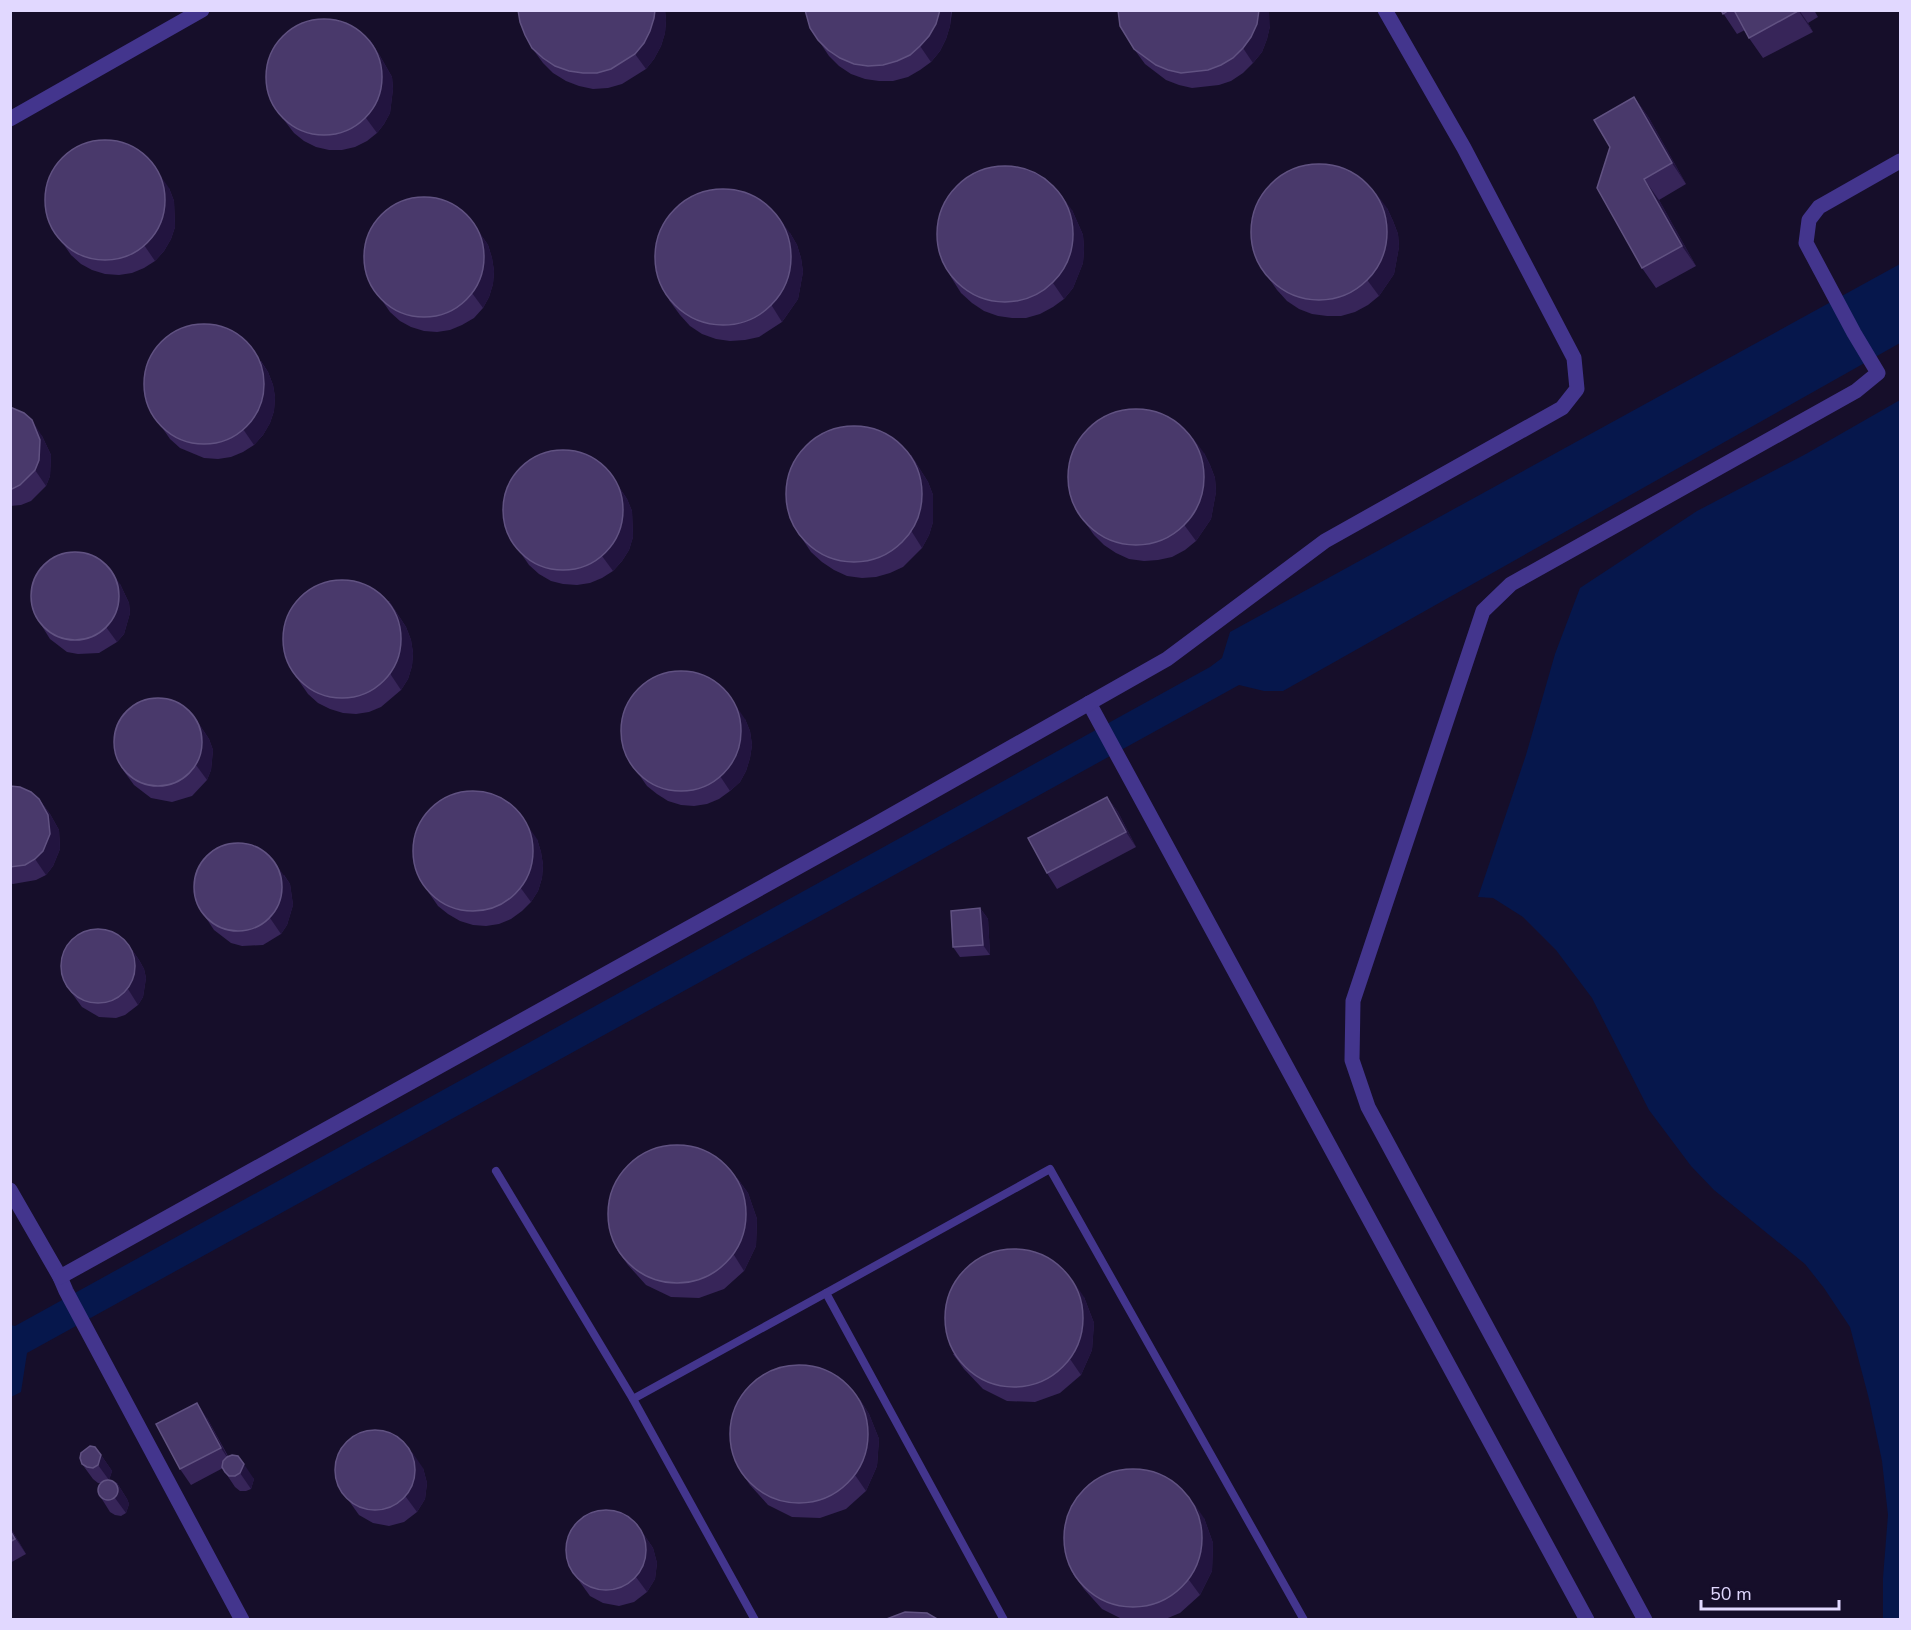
<svg xmlns="http://www.w3.org/2000/svg" width="1911" height="1630" font-family="'Nunito Sans',sans-serif">
  <style>
    .water { fill: #06174c }
    .lines { fill: none; stroke-linecap: round; stroke-linejoin: round }
    .service { stroke: #43358d; stroke-width: 8 }
    .minor { stroke: #43358d; stroke-width: 15 }
    .wall { fill: #372559 }
    .shaded-wall { fill: #22143f }
    .building { fill: #49396b; stroke: #615282; stroke-width: 1.5 }
  </style>
  <rect width="100%" height="100%" fill="#160e2a"/>
  <g class="water">
    <polygon points="1900,264 1900,343 1283,691 1264,691 1239,685 27,1353 21,1392 11,1397 11,1325 15,1326 1210,667 1222,658 1230,632"/>
    <polygon points="1900,400 1900,1619 1883,1620 1883,1578 1888,1515 1882,1461 1869,1399 1850,1327 1824,1288 1805,1264 1714,1190 1691,1166 1649,1110 1592,998 1556,950 1523,917 1493,898 1478,897 1526,755 1555,654 1580,588 1697,511 1804,455"/>
  </g>
  <g class="lines">
    <g class="service">
      <polyline points="496,1171 633,1399"/>
      <polyline points="755,1620 633,1399 826,1293"/>
      <polyline points="1004,1620 826,1293 1050,1169 1304,1620"/>
    </g>
    <g class="minor">
      <polyline points="10,119 202,10"/>
      <polyline points="1089,703 1587,1620"/>
      <polyline points="10,1190 60,1277 66,1291 242,1620"/>
      <polyline points="60,1277 874,825 1167,659 1325,541 1562,408 1577,389 1574,358 1464,148 1385,10"/>
      <polyline points="1645,1620 1368,1107 1352,1060 1353,1001 1483,611 1511,584 1856,391 1878,373 1854,333 1806,243 1809,220 1819,207 1900,161"/>
    </g>
  </g>
  <g class="wall">
    <polygon points="518,10 665,10 666,20 665,33 661,46 654,59 646,69 622,84 608,88 593,89 579,86 566,81 553,73 543,63 532,48"/>
    <polygon points="1721,10 1814,10 1818,17 1808,23 1813,32 1763,58 1749,38 1745,30 1737,34"/>
    <polygon points="952,12 950,26 946,39 940,51 931,62 920,70 908,77 893,81 879,81 865,79 851,74 839,66 829,56 810,28"/>
    <polygon points="1270,26 1267,39 1262,52 1253,63 1243,73 1231,81 1219,85 1192,88 1179,85 1166,80 1145,64 1134,49"/>
    <polygon points="370,40 380,56 392,77 393,89 390,113 384,124 377,133 367,141 355,147 342,150 329,150 316,147 304,141 294,133 274,107"/>
    <polygon points="1634,97 1649,118 1686,184 1659,200 1696,266 1656,288 1642,268"/>
    <polygon points="169,188 174,201 175,227 171,239 164,251 155,261 144,268 132,273 119,275 105,274 92,270 81,264 71,255 53,229"/>
    <polygon points="1387,208 1393,221 1398,234 1399,247 1394,274 1379,296 1368,305 1355,312 1341,316 1327,316 1312,314 1299,309 1287,301 1277,290 1258,263"/>
    <polygon points="1072,210 1083,235 1084,249 1083,263 1073,288 1064,299 1053,307 1040,314 1026,318 1012,318 998,316 984,311 972,303 961,293 951,277"/>
    <polygon points="470,219 488,245 492,258 494,271 493,284 489,297 483,308 474,318 462,325 450,330 437,332 424,331 411,327 400,321 390,312 379,296"/>
    <polygon points="790,233 797,245 801,258 803,272 798,299 782,322 759,337 745,340 730,341 716,339 702,334 690,326 680,315 669,300"/>
    <polygon points="261,361 268,372 273,385 275,397 274,411 270,423 263,435 254,445 243,452 231,457 218,459 204,458 180,448 170,439 152,413"/>
    <polygon points="10,407 42,436 51,455 50,476 46,486 31,501 21,505 10,506"/>
    <polygon points="1204,453 1210,465 1215,478 1216,492 1211,519 1196,541 1185,550 1172,557 1158,560 1144,561 1129,559 1116,553 1104,545 1094,535 1075,508"/>
    <polygon points="911,455 928,482 933,495 933,522 929,535 922,548 903,567 890,573 876,577 862,578 847,576 834,570 822,562 811,552 801,537"/>
    <polygon points="609,472 627,499 632,511 633,537 629,550 622,561 613,571 602,578 590,583 577,585 563,584 551,581 539,574 529,565 511,539"/>
    <polygon points="120,584 129,603 130,613 124,634 117,642 99,653 78,654 67,652 50,639 40,623"/>
    <polygon points="389,601 406,627 411,640 413,653 412,666 408,679 401,690 381,707 369,712 356,714 343,713 330,709 318,703 308,694 290,668"/>
    <polygon points="745,719 750,731 752,745 750,758 746,771 740,782 730,791 719,799 707,804 694,806 681,805 668,801 657,794 647,786 628,759"/>
    <polygon points="199,724 209,739 213,750 211,770 207,780 192,796 172,802 151,798 134,785 123,770"/>
    <polygon points="10,786 39,799 50,814 59,830 60,849 53,866 46,875 36,880 13,884 10,883"/>
    <polygon points="1107,797 1118,812 1136,847 1057,889 1047,873"/>
    <polygon points="537,839 541,852 543,865 542,878 538,891 531,902 522,911 511,919 499,924 486,926 473,925 460,921 448,914 438,906 420,880"/>
    <polygon points="284,875 290,884 293,905 287,925 281,934 263,945 242,946 231,943 214,930 204,915"/>
    <polygon points="980,908 988,919 990,955 960,957 953,947"/>
    <polygon points="128,944 139,960 144,969 146,978 143,997 138,1005 125,1015 116,1018 99,1017 82,1007 65,984"/>
    <polygon points="737,1178 748,1193 757,1219 756,1246 744,1271 724,1289 699,1298 671,1297 646,1285 628,1265 617,1250"/>
    <polygon points="1084,1297 1094,1323 1092,1350 1081,1375 1060,1393 1035,1402 1007,1401 983,1389 964,1369 953,1354"/>
    <polygon points="859,1398 869,1414 879,1439 877,1466 866,1491 846,1509 820,1518 792,1517 768,1505 750,1485 739,1469"/>
    <polygon points="207,1418 228,1456 254,1479 251,1489 246,1491 240,1491 235,1487 225,1472 223,1468 191,1485 180,1469"/>
    <polygon points="101,1455 112,1471 109,1480 117,1483 127,1499 129,1504 126,1513 121,1516 115,1515 110,1512 100,1496 100,1483 98,1483 93,1479 82,1464"/>
    <polygon points="423,1468 427,1483 425,1499 417,1512 404,1522 389,1526 373,1523 359,1515 339,1487"/>
    <polygon points="1204,1518 1213,1543 1212,1571 1200,1595 1180,1613 1163,1620 1124,1620 1102,1609 1084,1589 1073,1574"/>
    <polygon points="10,1527 26,1554 10,1563"/>
    <polygon points="642,1532 653,1548 657,1563 655,1579 647,1592 634,1602 619,1606 603,1603 590,1596 569,1567"/>
  </g>
  <g class="shaded-wall">
    <polygon points="655,10 665,10 666,20 665,33 661,46 654,59 646,69 635,54"/>
    <polygon points="940,10 951,10 950,26 946,39 940,51 931,62 920,46"/>
    <polygon points="1259,10 1269,10 1270,26 1267,39 1262,52 1253,63 1243,48"/>
    <polygon points="1798,10 1799,10 1808,23 1813,32"/>
    <polygon points="370,40 380,56 392,77 393,89 390,113 384,124 377,133 366,118"/>
    <polygon points="1634,97 1649,118 1686,184 1672,163"/>
    <polygon points="151,162 169,188 174,201 175,227 171,239 164,251 155,261 144,245"/>
    <polygon points="1644,179 1659,200 1696,266 1682,246"/>
    <polygon points="1376,193 1387,208 1393,221 1398,234 1399,247 1394,274 1379,296 1368,281"/>
    <polygon points="1061,195 1072,210 1083,235 1084,249 1083,263 1073,288 1064,299 1053,283"/>
    <polygon points="779,218 790,233 797,245 801,258 803,272 798,299 782,322 772,306"/>
    <polygon points="470,219 488,245 492,258 494,271 493,284 489,297 483,308 472,293"/>
    <polygon points="250,346 268,372 273,385 275,397 274,411 270,423 263,435 254,445 243,429"/>
    <polygon points="32,420 42,436 51,455 50,476 46,486 35,470"/>
    <polygon points="1193,438 1204,453 1210,465 1215,478 1216,492 1211,519 1196,541 1185,526"/>
    <polygon points="911,455 928,482 933,495 933,522 929,535 922,548 912,532"/>
    <polygon points="609,472 627,499 632,511 633,537 629,550 622,561 613,571 602,556"/>
    <polygon points="109,568 120,584 129,603 130,613 124,634 117,642 106,627"/>
    <polygon points="389,601 406,627 411,640 413,653 412,666 408,679 401,690 391,675"/>
    <polygon points="727,693 745,719 750,731 752,745 750,758 746,771 740,782 730,791 720,776"/>
    <polygon points="199,724 209,739 213,750 211,770 207,780 196,765"/>
    <polygon points="1107,797 1118,812 1136,847 1126,832"/>
    <polygon points="39,799 50,814 59,830 60,849 53,866 46,875 35,859"/>
    <polygon points="519,813 537,839 541,852 543,865 542,878 538,891 531,902 520,887"/>
    <polygon points="273,860 290,884 293,905 287,925 281,934 270,918"/>
    <polygon points="980,908 988,919 990,955 983,945"/>
    <polygon points="128,944 139,960 144,969 146,978 143,997 138,1005 128,989"/>
    <polygon points="737,1178 748,1193 757,1219 756,1246 744,1271 734,1255"/>
    <polygon points="1074,1282 1084,1297 1094,1323 1092,1350 1081,1375 1070,1359"/>
    <polygon points="859,1398 869,1414 879,1439 877,1466 866,1491 855,1475"/>
    <polygon points="197,1403 207,1418 231,1463 221,1448"/>
    <polygon points="412,1452 423,1468 427,1483 425,1499 417,1512 406,1497"/>
    <polygon points="101,1455 112,1471 109,1480 98,1465"/>
    <polygon points="244,1464 254,1479 251,1489 240,1473"/>
    <polygon points="117,1483 127,1499 129,1504 126,1513 115,1498"/>
    <polygon points="1193,1502 1204,1518 1213,1543 1212,1571 1200,1595 1189,1580"/>
    <polygon points="10,1527 26,1554 10,1530"/>
    <polygon points="642,1532 653,1548 657,1563 655,1579 647,1592 636,1577"/>
  </g>
  <g class="building">
    <polygon points="518,10 655,10 654,18 650,31 644,43 635,54 611,69 597,73 583,73 569,71 555,66 543,58 532,48 525,35 520,22"/>
    <polygon points="805,10 940,10 936,24 929,36 920,46 910,55 897,61 883,65 868,66 854,64 840,58 828,50 818,40 810,28"/>
    <polygon points="1118,10 1259,10 1257,24 1251,37 1243,48 1233,58 1221,65 1208,70 1181,73 1168,70 1156,65 1134,49 1120,26"/>
    <polygon points="1721,10 1729,10 1723,14"/>
    <polygon points="1734,10 1798,10 1798,11 1749,38"/>
    <circle cx="324" cy="77" r="58"/>
    <polygon points="1634,97 1672,163 1644,179 1682,246 1642,268 1597,188 1610,147 1594,120"/>
    <circle cx="105" cy="200" r="60"/>
    <circle cx="1319" cy="232" r="68"/>
    <circle cx="1005" cy="234" r="68"/>
    <circle cx="723" cy="257" r="68"/>
    <circle cx="424" cy="257" r="60"/>
    <circle cx="204" cy="384" r="60"/>
    <polygon points="10,407 24,413 32,420 40,440 39,460 35,470 20,485 10,490"/>
    <circle cx="1136" cy="477" r="68"/>
    <circle cx="854" cy="494" r="68"/>
    <circle cx="563" cy="510" r="60"/>
    <circle cx="75" cy="596" r="44"/>
    <circle cx="342" cy="639" r="59"/>
    <circle cx="681" cy="731" r="60"/>
    <circle cx="158" cy="742" r="44"/>
    <polygon points="10,786 20,787 31,792 39,799 48,815 50,834 43,851 35,859 25,865 10,867"/>
    <circle cx="473" cy="851" r="60"/>
    <polygon points="1107,797 1126,832 1047,873 1028,838"/>
    <circle cx="238" cy="887" r="44"/>
    <polygon points="980,908 983,945 953,947 951,911"/>
    <circle cx="98" cy="966" r="37"/>
    <circle cx="677" cy="1214" r="69"/>
    <circle cx="1014" cy="1318" r="69"/>
    <circle cx="799" cy="1434" r="69"/>
    <polygon points="197,1403 221,1448 180,1469 156,1424"/>
    <circle cx="375" cy="1470" r="40"/>
    <polygon points="90,1446 95,1447 101,1455 98,1465 93,1468 87,1467 82,1464 80,1458 81,1453"/>
    <polygon points="232,1455 238,1456 244,1464 240,1473 235,1476 229,1476 225,1472 222,1467 223,1461 227,1457"/>
    <circle cx="1133" cy="1538" r="69"/>
    <circle cx="108" cy="1490" r="10"/>
    <circle cx="606" cy="1550" r="40"/>
    <polygon points="10,1530 15,1539 10,1542"/>
    <polygon points="905,1612 927,1613 939,1620 884,1620"/>
  </g>
  <rect width="1911" height="1630" fill="none" stroke="#e1d8ff" stroke-width="24"/>
  <path d="M1701 1600v9h138v-9" fill="none" stroke="#e1d8ff" stroke-width="3"/>
  <text x="1710" y="1600" font-size="18" fill="#e1d8ff" stroke="#160e2a" stroke-width="4.5" paint-order="stroke">50 m</text>
</svg>
